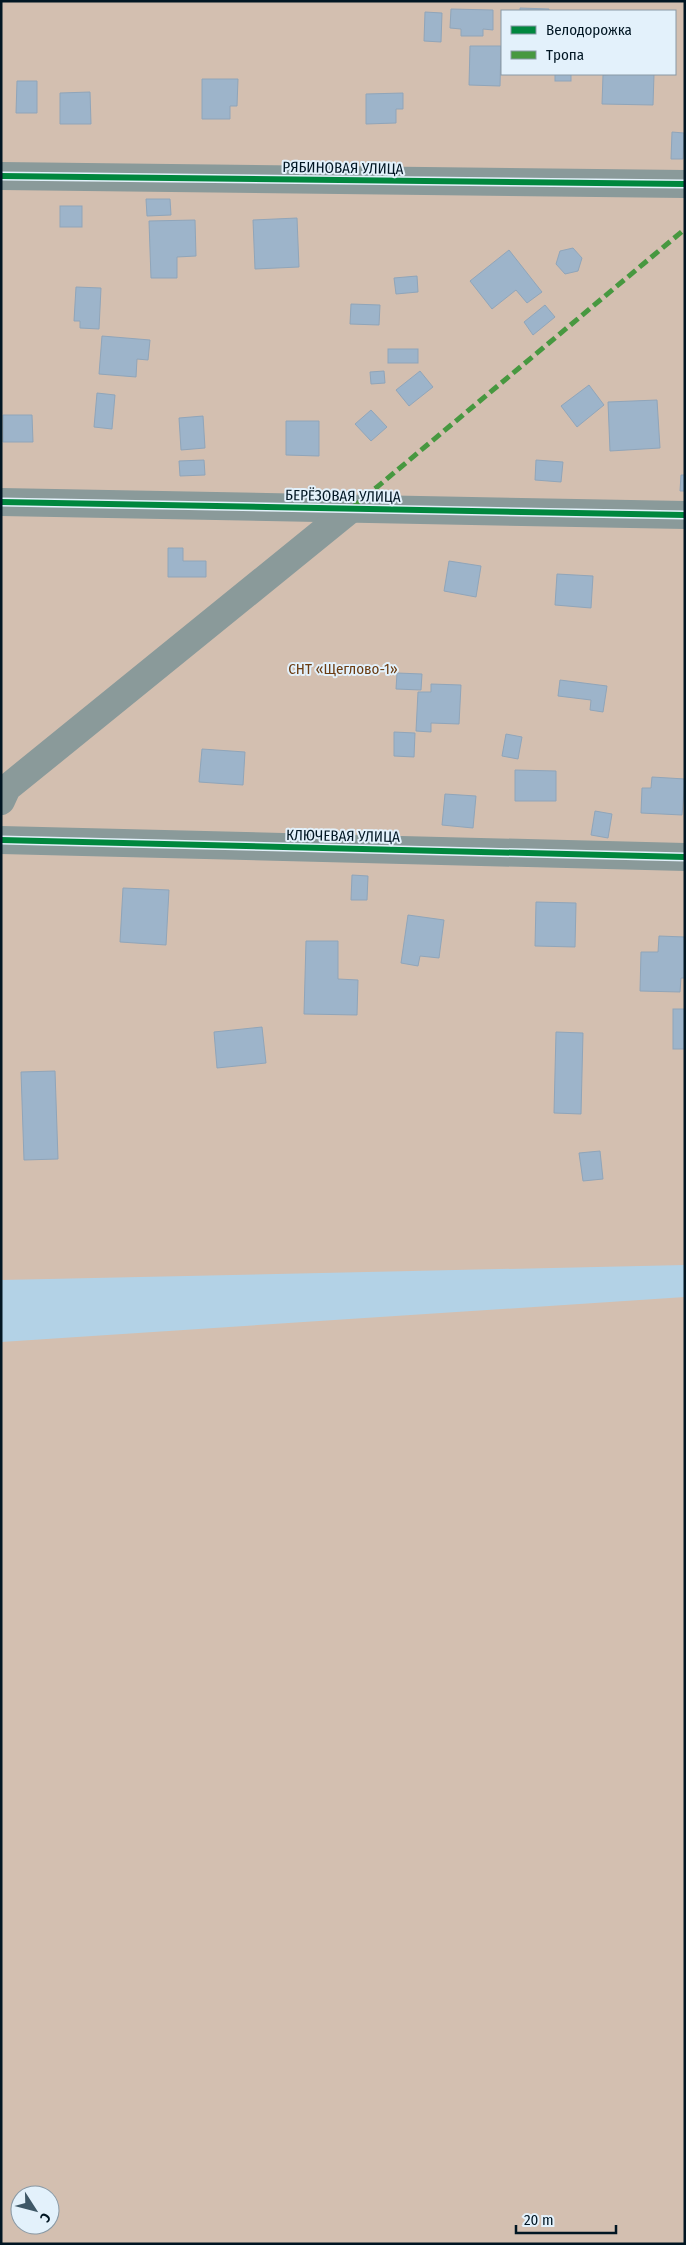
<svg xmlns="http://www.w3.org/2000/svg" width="686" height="2245" font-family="'Fira Sans Condensed',sans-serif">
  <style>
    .green { fill: #d3bfb0; fill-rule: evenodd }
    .building { fill: #9db4ca; stroke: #90a5b9 }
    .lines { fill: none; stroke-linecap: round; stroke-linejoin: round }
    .minor { stroke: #8a9a9a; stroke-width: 28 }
    .quiet { stroke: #479840; stroke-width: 5; stroke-dasharray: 10 5; stroke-linecap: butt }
    .cycleway-casing { stroke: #e3f1fb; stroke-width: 9 }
    .cycleway { stroke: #00873e; stroke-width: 6 }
    .labels { text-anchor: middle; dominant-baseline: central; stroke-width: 4; stroke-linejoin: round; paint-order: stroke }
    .street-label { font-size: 15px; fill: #011623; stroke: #e3f1fb }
    .park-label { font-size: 15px; fill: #6b3c12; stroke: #e3f1fb }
  </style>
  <rect width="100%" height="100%" fill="#b3d2e6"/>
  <g class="green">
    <path d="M1 1H685V1265L1 1280ZM502 11H675V74H502Z"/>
    <path d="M685 1297V2244H1V1342ZM20 2195H50V2225H20Z"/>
  </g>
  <g class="building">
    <polygon points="520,8 549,9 549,11 520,11"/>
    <polygon points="451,9 493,10 493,30 483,29 483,36 461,36 461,29 450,28"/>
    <polygon points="425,12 442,13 441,42 424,41"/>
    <polygon points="470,46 501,46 500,86 469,85"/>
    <rect x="555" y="74" width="16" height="7"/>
    <polygon points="616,74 654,74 653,105 602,104 603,75"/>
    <polygon points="202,79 238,79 237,106 230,106 230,119 202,119"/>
    <polygon points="17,81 37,81 37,113 16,113"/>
    <polygon points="90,92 91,124 60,124 60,93"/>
    <polygon points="403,93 403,109 396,109 396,123 366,124 366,94"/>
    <polygon points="672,132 684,133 683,159 671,159"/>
    <polygon points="146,199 170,199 171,215 147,216"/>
    <rect x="60" y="206" width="22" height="21"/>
    <polygon points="297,218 299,267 255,269 253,220"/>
    <polygon points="195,220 196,256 177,257 177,278 151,278 149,221"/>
    <polygon points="573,248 582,258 578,271 565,274 556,264 560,251"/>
    <polygon points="509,250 542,292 527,303 516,290 492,309 470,281"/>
    <polygon points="417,276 418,292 396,294 394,278"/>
    <polygon points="76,287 101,288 99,329 80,328 80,321 74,321"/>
    <polygon points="351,304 380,305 379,325 350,324"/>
    <polygon points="545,305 555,317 533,335 524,322"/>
    <polygon points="102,336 150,340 148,360 137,359 136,377 99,374"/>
    <rect x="388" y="349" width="30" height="14"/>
    <polygon points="384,371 385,383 371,384 370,372"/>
    <polygon points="420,371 433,387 409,406 396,390"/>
    <polygon points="589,385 604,405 577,427 561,406"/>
    <polygon points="97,393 115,395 112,429 94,427"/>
    <polygon points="657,400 660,448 610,451 608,402"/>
    <polygon points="371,410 387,427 371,441 355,424"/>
    <polygon points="3,415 32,415 33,442 3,442"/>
    <polygon points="203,416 205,448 181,450 179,418"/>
    <polygon points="286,421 319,421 319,456 286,455"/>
    <polygon points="204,460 205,475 180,476 179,461"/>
    <polygon points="536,460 563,462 561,482 535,480"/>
    <polygon points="681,475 685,475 685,491 680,491"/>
    <polygon points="168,548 183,548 183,561 206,561 206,577 168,577"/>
    <polygon points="449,561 481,566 476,597 444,591"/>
    <polygon points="557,574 593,576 591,608 555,605"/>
    <polygon points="397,673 422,674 421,690 396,689"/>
    <polygon points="560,680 607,686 603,712 590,710 591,700 558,696"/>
    <polygon points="431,684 461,685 459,724 431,723 431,732 416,731 418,692 431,692"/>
    <polygon points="394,732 415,733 414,757 394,756"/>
    <polygon points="506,734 522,737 518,759 502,756"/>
    <polygon points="202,749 245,752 243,785 199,782"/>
    <polygon points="515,770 556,771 556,801 515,801"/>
    <polygon points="652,777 685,779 682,815 641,813 642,788 651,788"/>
    <polygon points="445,794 476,796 473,828 442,825"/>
    <polygon points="595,811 612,814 608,838 591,835"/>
    <polygon points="352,875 368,876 367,900 351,900"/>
    <polygon points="123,888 169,890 166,945 120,942"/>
    <polygon points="536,902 576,903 575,947 535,946"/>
    <polygon points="408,915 444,920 439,958 420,956 418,966 401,963"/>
    <polygon points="659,936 685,937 685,978 681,978 680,992 640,991 641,952 658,952"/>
    <polygon points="306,941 338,941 338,979 358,980 357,1015 304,1014"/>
    <rect x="673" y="1009" width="12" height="40"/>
    <polygon points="262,1027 266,1063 217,1068 214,1032"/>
    <polygon points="556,1032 583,1033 581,1114 554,1113"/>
    <polygon points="55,1071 58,1159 24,1160 21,1072"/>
    <polygon points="600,1151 603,1179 583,1181 579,1153"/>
  </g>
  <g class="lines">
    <g class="minor">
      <polyline points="1,176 685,184"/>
      <polyline points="1,502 685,515"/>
      <polyline points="1,801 7,788 351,509"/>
      <polyline points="1,840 685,857"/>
    </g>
    <polyline class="quiet" points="352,508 685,229"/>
    <defs>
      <g id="cycleway">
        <polyline points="1,176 685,184"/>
        <polyline points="1,502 685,515"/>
        <polyline points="1,840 685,857"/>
      </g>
    </defs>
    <use href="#cycleway" class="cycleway-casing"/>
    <use href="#cycleway" class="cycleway"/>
  </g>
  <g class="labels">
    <g class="street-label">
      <text transform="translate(343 168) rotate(1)">РЯБИНОВАЯ УЛИЦА</text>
      <text transform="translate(343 496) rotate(1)">БЕРЁЗОВАЯ УЛИЦА</text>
      <text transform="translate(343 836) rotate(1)">КЛЮЧЕВАЯ УЛИЦА</text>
    </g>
    <g class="park-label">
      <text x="343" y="669">СНТ «Щеглово-1»</text>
    </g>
  </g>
  <rect width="686" height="2245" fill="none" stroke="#011623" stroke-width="5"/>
  <rect x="501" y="10" width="175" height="65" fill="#e3f1fb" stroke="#8999a5"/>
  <rect x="511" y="26" width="25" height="8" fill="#00873e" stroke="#8999a5"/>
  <text x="546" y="35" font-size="15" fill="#011623">Велодорожка</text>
  <rect x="511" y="51" width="25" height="8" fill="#479840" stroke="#8999a5"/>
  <text x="546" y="60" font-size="15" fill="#011623">Тропа</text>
  <g transform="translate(35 2210) rotate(126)"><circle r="24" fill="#e3f1fb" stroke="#8999a5"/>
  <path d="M0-4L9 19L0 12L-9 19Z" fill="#3f5867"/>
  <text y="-8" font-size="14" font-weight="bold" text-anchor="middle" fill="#011623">С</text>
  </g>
  <path d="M516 2225v8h100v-8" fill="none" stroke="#011623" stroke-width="2.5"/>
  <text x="524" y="2225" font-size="15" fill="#011623" stroke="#e3f1fb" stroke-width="4" paint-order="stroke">20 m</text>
</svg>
